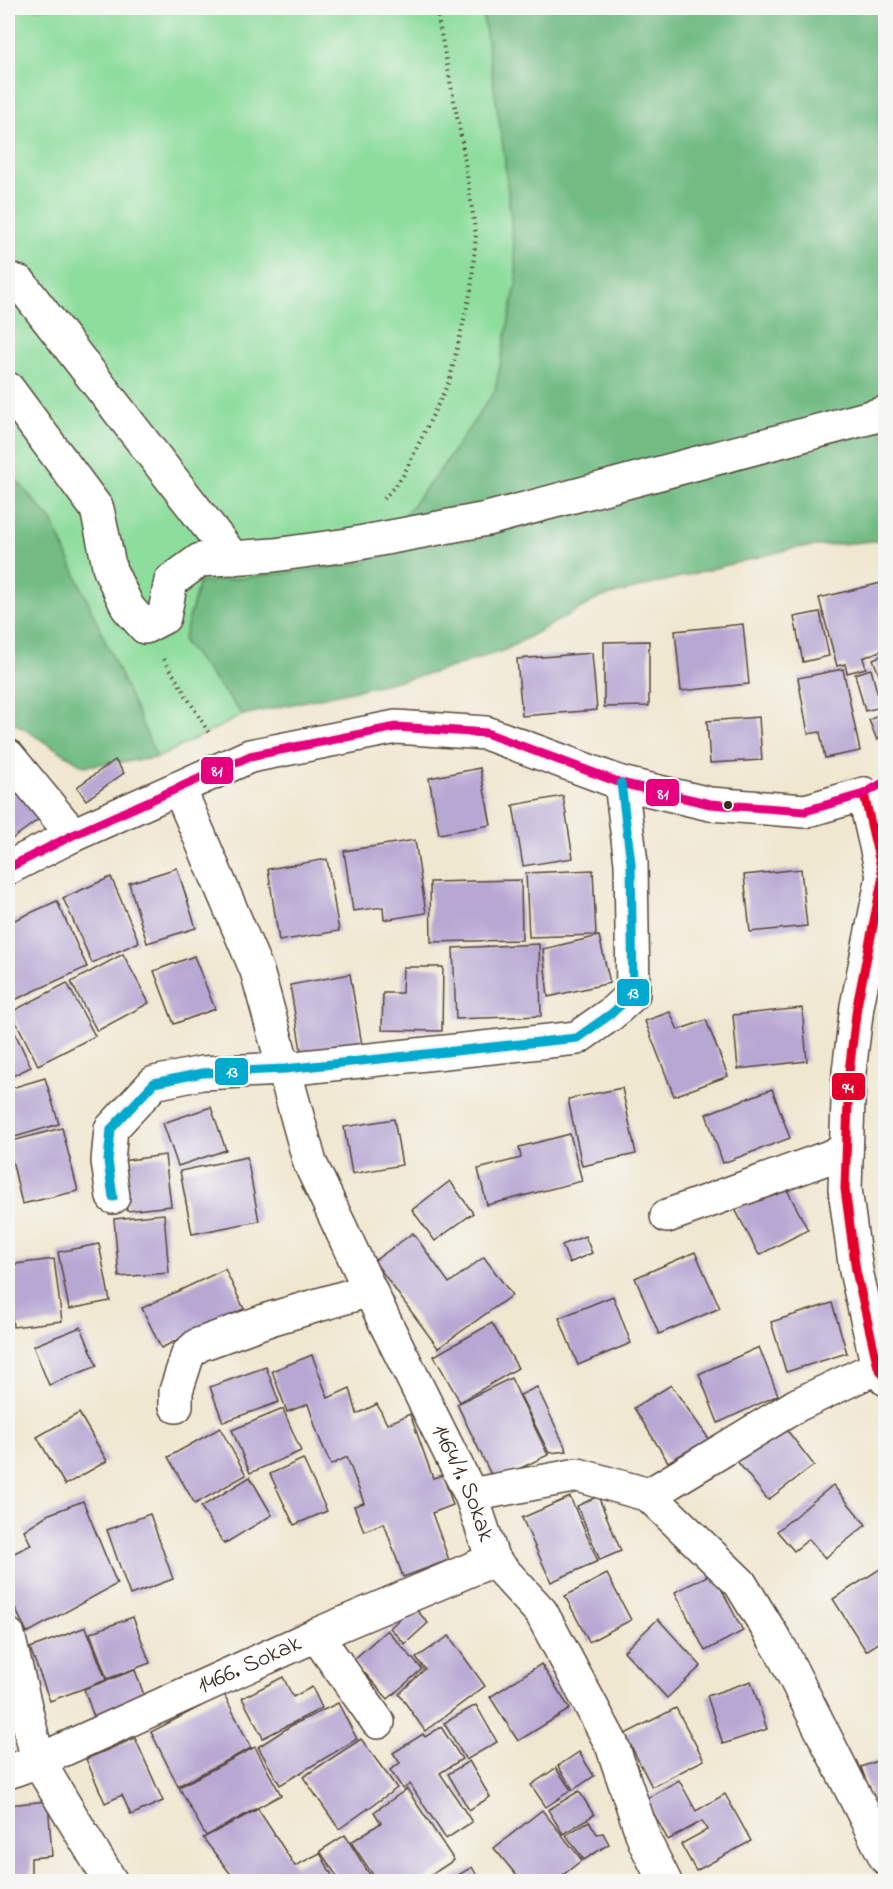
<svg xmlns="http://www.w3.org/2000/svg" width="893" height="1889" font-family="'Indie Flower',sans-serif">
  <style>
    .green { fill: #8ddd9d; stroke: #64845e; stroke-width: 1.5 }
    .forest { fill: #72bc84; stroke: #567351; stroke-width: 1.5 }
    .building { fill: #b7a7d3 }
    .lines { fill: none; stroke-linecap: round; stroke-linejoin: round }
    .minor-casing { stroke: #564639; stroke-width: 36 }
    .major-casing { stroke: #564639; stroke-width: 36 }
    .path { stroke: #564639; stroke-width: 4; stroke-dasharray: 1.5 4.5; stroke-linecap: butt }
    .minor { stroke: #fff; stroke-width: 33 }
    .major { stroke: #fff; stroke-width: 33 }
    .bus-1-casing { stroke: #f6f6f2; stroke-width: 14 }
    .bus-2-casing { stroke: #f6f6f2; stroke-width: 14 }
    .bus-3-casing { stroke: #f6f6f2; stroke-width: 14 }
    .bus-1 { stroke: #e4002b; stroke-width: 9 }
    .bus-2 { stroke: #e5007d; stroke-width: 9 }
    .bus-3 { stroke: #00a9ce; stroke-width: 9 }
    .bus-dot { fill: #3b2a1e; stroke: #f6f6f2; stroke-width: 2 }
    .labels { text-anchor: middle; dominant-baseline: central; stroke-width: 5; stroke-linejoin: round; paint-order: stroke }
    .street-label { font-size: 24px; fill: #3b2a1e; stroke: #f6f6f2 }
    .line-badge { stroke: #f6f6f2; stroke-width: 2 }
    .badge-label { font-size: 16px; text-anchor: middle; font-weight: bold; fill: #fff }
  </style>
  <rect width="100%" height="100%" fill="#f6f6f2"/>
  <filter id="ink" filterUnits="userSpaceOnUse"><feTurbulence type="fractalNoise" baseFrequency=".0167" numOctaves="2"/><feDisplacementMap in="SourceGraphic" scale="12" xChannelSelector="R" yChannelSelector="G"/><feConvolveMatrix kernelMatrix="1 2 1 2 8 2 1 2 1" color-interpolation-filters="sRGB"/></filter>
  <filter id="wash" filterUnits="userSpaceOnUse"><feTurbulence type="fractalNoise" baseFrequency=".008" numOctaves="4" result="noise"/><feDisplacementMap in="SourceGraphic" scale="24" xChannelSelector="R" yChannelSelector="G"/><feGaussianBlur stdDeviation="1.35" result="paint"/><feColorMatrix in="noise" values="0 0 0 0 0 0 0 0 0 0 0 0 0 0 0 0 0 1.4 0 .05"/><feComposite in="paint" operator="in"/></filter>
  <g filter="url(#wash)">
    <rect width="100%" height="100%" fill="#f0e7d0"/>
    <polygon class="green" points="8,8 482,8 504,153 517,280 495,391 439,472 366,564 199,583 183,641 243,715 157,758 52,521 8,471"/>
    <g class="forest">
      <polygon points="482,8 885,8 886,378 879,386 886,389 885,540 794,548 599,598 505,650 433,673 243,715 183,641 199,583 366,563 439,472 495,391 517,280 504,153"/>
      <polygon points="8,471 52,521 157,758 84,766 8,719"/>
    </g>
    <g id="blocks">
      <g class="building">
        <polygon points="885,582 885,649 863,658 866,668 847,673 845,664 837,666 819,598"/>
        <polygon points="820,612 829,656 803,662 794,617"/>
        <polygon points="743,624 749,684 681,691 675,631"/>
        <polygon points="649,641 649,706 604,707 604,642"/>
        <polygon points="592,653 597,710 522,716 517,659"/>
        <polygon points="885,654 885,690 873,659"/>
        <polygon points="843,669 860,751 825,758 820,732 808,734 798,678"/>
        <polygon points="871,669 881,707 865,711 855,674"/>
        <polygon points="885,712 885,736 877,740 869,720"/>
        <polygon points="759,717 762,760 710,763 707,721"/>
        <polygon points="115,760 124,773 86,800 77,787"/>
        <polygon points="480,768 491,825 439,834 429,778"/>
        <polygon points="8,775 43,816 8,842"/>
        <polygon points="563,796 573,858 523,866 513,805"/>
        <polygon points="415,840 426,913 384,920 383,907 353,911 344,851"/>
        <polygon points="327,859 339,931 279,941 268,869"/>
        <polygon points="177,868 196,928 147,943 129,883"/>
        <polygon points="801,869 807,926 750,932 744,875"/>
        <polygon points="593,870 596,935 529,937 526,873"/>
        <polygon points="111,877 139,942 92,963 63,898"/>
        <polygon points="521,880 522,940 431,942 430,882"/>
        <polygon points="57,901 87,967 8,1003 8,923"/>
        <polygon points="599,936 610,983 548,997 543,949"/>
        <polygon points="539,944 541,1016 456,1019 453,948"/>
        <polygon points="123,954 149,1003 97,1031 71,982"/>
        <polygon points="194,956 215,1009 174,1024 154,971"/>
        <polygon points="403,967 443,967 442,1031 382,1030 383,993 402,993"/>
        <polygon points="350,974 363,1051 303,1062 290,985"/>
        <polygon points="67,983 95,1036 38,1065 11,1012"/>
        <polygon points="802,1008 807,1061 738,1069 733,1015"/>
        <polygon points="670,1012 678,1030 706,1020 728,1076 674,1096 645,1021"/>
        <polygon points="8,1018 31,1067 8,1078"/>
        <polygon points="45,1078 59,1124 8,1139 8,1089"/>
        <polygon points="622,1088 636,1154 582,1166 568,1099"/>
        <polygon points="772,1089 790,1138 723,1163 706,1114"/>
        <polygon points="211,1107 226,1150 178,1166 163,1123"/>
        <polygon points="394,1119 402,1165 352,1174 344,1127"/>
        <polygon points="62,1128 78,1191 22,1204 8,1142"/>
        <polygon points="570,1134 582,1181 487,1205 478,1169 521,1158 519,1147"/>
        <polygon points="165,1155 171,1206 127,1211 121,1161"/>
        <polygon points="247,1157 259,1221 192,1234 180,1171"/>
        <polygon points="450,1181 473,1213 435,1241 412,1210"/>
        <polygon points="784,1184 808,1230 759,1255 735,1209"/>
        <polygon points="164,1214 169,1273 119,1277 114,1219"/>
        <polygon points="413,1233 449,1283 484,1257 512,1295 438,1348 374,1261"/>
        <polygon points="585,1236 592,1253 569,1263 562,1245"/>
        <polygon points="99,1244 110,1301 69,1309 58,1252"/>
        <polygon points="695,1252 720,1308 659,1334 635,1278"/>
        <polygon points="54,1259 62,1321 13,1327 8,1286 8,1265"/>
        <polygon points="225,1269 244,1309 161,1348 142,1308"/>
        <polygon points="613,1296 631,1343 578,1365 559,1318"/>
        <polygon points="832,1303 847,1353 786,1372 771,1322"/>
        <polygon points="492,1323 518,1368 460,1402 434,1356"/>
        <polygon points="81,1327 97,1366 49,1385 33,1346"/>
        <polygon points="759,1347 778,1395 718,1423 699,1374"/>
        <polygon points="312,1355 328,1398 350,1388 357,1414 377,1404 387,1424 410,1414 433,1478 443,1475 453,1505 432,1513 449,1560 403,1577 384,1523 364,1531 354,1506 364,1503 347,1457 331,1465 318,1435 308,1404 287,1412 272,1371"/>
        <polygon points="266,1367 279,1402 223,1422 210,1387"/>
        <polygon points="511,1378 548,1455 494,1481 457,1404"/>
        <polygon points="671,1385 709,1439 668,1462 634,1408"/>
        <polygon points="537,1387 567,1451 549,1453 520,1395"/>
        <polygon points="283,1409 301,1451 250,1473 232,1430"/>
        <polygon points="79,1413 107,1461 65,1485 37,1437"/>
        <polygon points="783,1425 814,1465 768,1500 737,1461"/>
        <polygon points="220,1428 246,1475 195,1504 168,1457"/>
        <polygon points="303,1459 327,1511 294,1525 270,1474"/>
        <polygon points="250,1477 272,1515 224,1544 201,1507"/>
        <polygon points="833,1485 866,1525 825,1558 809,1539 794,1551 777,1531"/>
        <polygon points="598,1496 621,1551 600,1560 577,1506"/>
        <polygon points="570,1497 598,1561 551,1582 522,1518"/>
        <polygon points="83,1501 117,1584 27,1633 8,1593 8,1556 31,1545 24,1530 47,1515"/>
        <polygon points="150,1514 173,1579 130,1595 107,1530"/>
        <polygon points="883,1567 885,1571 885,1639 866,1651 833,1599"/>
        <polygon points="713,1573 743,1631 705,1651 675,1592"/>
        <polygon points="607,1574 631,1620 589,1642 565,1596"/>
        <polygon points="413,1606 428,1623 405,1644 390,1628"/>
        <polygon points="133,1617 150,1663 107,1679 90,1633"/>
        <polygon points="658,1619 701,1666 667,1698 624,1651"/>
        <polygon points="86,1627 106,1680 50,1701 30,1648"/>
        <polygon points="387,1630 422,1669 388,1699 353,1660"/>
        <polygon points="449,1636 485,1686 425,1731 399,1694 425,1669 416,1658"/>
        <polygon points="541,1664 570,1709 518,1741 490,1697"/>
        <polygon points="135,1670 145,1698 94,1717 84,1689"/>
        <polygon points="283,1677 293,1697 312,1687 322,1708 263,1738 242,1698"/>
        <polygon points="751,1681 767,1729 723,1744 707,1696"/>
        <polygon points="224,1694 251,1748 178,1786 151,1732"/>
        <polygon points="338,1703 357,1739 280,1785 258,1747 292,1725"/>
        <polygon points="476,1705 497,1742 466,1760 444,1723"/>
        <polygon points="676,1708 704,1760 652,1787 625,1734"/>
        <polygon points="441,1727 462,1759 440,1773 472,1822 446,1839 410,1784 403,1789 390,1770 400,1763 393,1753 423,1734 425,1737"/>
        <polygon points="135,1738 163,1801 131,1815 122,1795 105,1803 86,1759"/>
        <polygon points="361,1739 397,1788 339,1829 303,1777"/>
        <polygon points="255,1747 281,1795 206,1836 179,1787"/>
        <polygon points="579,1752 594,1776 573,1790 558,1766"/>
        <polygon points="885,1758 885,1805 876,1809 861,1767"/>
        <polygon points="469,1761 490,1797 469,1810 448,1774"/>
        <polygon points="556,1768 571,1790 546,1807 531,1785"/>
        <polygon points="679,1780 696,1811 725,1794 751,1841 696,1871 681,1844 707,1830 702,1821 668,1840 646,1799"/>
        <polygon points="407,1789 454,1860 422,1881 377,1881 351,1842 381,1823 374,1812"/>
        <polygon points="579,1791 594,1815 563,1834 548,1810"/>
        <polygon points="48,1801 52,1856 31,1858 31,1881 8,1881 8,1805"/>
        <polygon points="258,1809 295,1866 320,1853 335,1881 236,1881 203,1838"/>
        <polygon points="542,1810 582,1860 555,1881 521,1881 494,1848"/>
        <polygon points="589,1821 597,1834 603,1833 609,1844 584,1860 566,1835"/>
        <polygon points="345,1835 368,1872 376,1881 340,1881 320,1851"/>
        <polygon points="472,1867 480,1881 448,1881"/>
      </g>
    </g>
  </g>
  <g filter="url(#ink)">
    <use href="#blocks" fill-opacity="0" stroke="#564639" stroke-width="1.5"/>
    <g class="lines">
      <defs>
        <g id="minor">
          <polyline points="8,279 20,283 233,558"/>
          <polyline points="8,389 97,509 110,570 128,608 145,627 164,617 171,581 200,560 274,555 348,545 487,519 886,413"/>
          <polyline points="8,756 73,835"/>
          <path id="s1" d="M179 788 257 971 310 1163 383 1318 471 1495 493 1560 541 1612 612 1745 645 1842 665 1882"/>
          <polyline points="864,794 883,876 857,1006 849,1072 845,1189 856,1271 878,1367 886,1379"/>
          <polyline points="113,1197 108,1161 111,1129 154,1083 202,1073 285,1069 577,1038 611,1014 633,994 631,863 621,783"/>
          <polyline points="667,1216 846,1151"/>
          <polyline points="176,1406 176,1391 188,1354 198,1345 270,1319 370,1290"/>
          <polyline points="471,1495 578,1475 649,1495 797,1405 886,1363"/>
          <polyline points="649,1495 740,1583 781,1650 886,1858"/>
          <polyline points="8,1635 38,1761 111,1882"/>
          <polyline points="316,1635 378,1722"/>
          <path id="s2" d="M8 1772 38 1761 316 1635 493 1560"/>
        </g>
        <polyline id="major" points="8,868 73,835 250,756 396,727 486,733 621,783 710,804 805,811 864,794"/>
      </defs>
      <use href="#minor" class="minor-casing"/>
      <use href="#major" class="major-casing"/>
      <g class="path">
        <polyline points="384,499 403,476 449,382 471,290 476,235 462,142 436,8"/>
        <polyline points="164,659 210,735"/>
      </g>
      <use href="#minor" class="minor"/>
      <use href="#major" class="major"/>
      <defs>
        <polyline id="bus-1" points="864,794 883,876 857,1006 849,1072 845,1189 856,1271 878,1367 886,1379"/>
        <polyline id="bus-2" points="8,868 73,835 250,756 396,727 486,733 621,783 710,804 805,811 864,794 886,781"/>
        <polyline id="bus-3" points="113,1197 108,1161 111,1129 154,1083 202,1073 285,1069 577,1038 611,1014 633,994 631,863 621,783"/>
      </defs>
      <use href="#bus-1" class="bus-1-casing"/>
      <use href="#bus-2" class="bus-2-casing"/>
      <use href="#bus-3" class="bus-3-casing"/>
      <use href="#bus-1" class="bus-1"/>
      <use href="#bus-2" class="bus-2"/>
      <use href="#bus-3" class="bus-3"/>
    </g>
  </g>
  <circle class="bus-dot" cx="728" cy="805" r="5"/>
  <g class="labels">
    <g class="street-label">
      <text stroke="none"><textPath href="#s1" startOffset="753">1464/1. Sokak</textPath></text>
      <text stroke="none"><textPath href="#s2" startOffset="264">1466. Sokak</textPath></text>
    </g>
  </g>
  <g class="line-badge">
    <rect x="200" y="756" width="34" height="29" rx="6" fill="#e5007d"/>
    <rect x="645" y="778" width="35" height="29" rx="6" fill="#e5007d"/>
    <rect x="616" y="978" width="34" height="29" rx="6" fill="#00a9ce"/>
    <rect x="214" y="1057" width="35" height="29" rx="6" fill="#00a9ce"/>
    <rect x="831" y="1072" width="35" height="29" rx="6" fill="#e4002b"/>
  </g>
  <g class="badge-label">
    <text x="217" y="776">81</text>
    <text x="663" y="799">81</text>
    <text x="633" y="998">13</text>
    <text x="232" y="1077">13</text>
    <text x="848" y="1093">94</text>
  </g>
  <rect width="893" height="1889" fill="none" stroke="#f6f6f2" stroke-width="30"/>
</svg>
